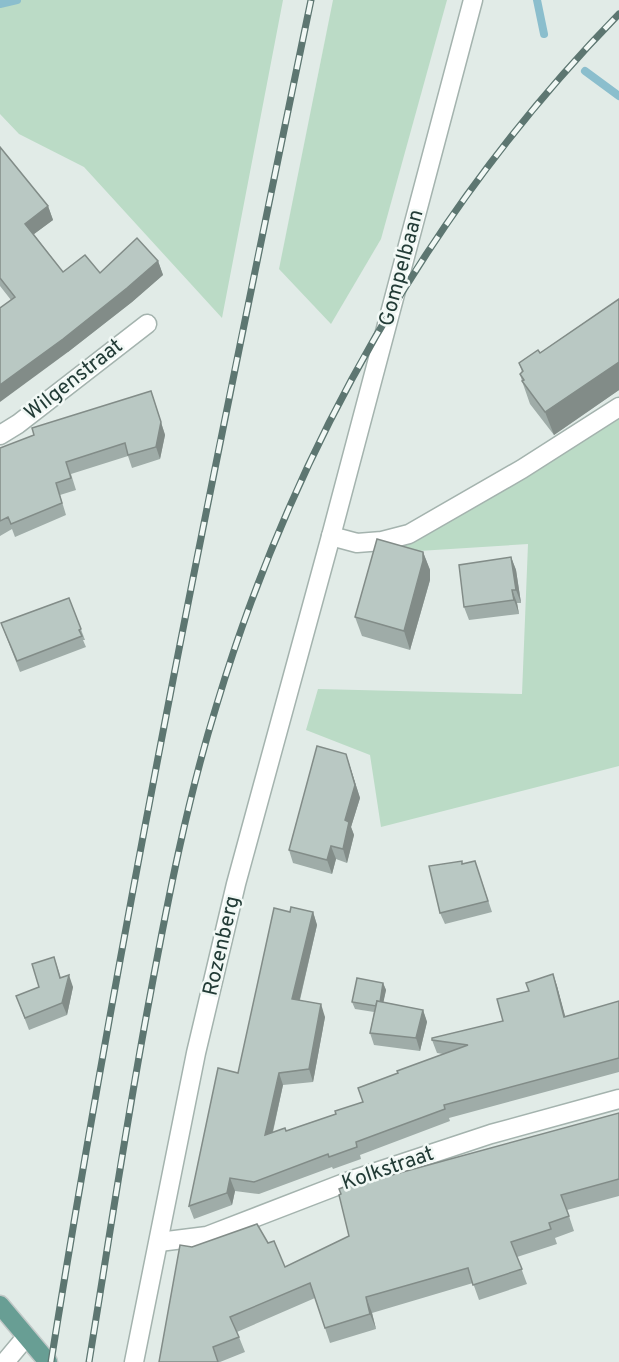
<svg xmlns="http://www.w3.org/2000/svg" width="619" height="1362" font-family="Overpass,sans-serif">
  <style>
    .green { fill: #bbdbc6 }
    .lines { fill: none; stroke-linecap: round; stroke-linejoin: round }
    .stream { stroke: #8bbecd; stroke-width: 8 }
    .minor-casing { stroke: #a4b3ae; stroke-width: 21 }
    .major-casing { stroke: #c1c8c7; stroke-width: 21 }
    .minor { stroke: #fff; stroke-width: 18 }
    .major { stroke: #689e94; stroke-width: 18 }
    .rail-casing { stroke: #5d7671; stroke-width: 7 }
    .rail { stroke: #f1f8f5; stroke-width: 4.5; stroke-dasharray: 14; stroke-linecap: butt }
    .wall { fill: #9faca8 }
    .shaded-wall { fill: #828c88 }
    .building { fill: #b9c8c3; stroke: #828c88; stroke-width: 1.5 }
    .labels { text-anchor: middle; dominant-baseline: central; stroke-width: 5; stroke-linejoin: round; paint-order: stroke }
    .street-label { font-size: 21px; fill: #223b36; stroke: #f1f8f5 }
  </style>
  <rect width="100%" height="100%" fill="#e1ebe7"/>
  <g class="green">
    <polygon points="0,0 283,0 222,318 84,167 19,134 0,114"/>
    <polygon points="333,0 447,0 381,239 331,324 279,269"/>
    <polygon points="619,418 619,766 381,827 370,755 306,730 318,689 522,694 528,544 387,553 528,477"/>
  </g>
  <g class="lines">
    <g class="stream">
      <polyline points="537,0 544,34"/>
      <polyline points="0,4 17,0"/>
      <polyline points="585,71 619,96"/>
    </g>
    <defs>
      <g id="minor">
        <polyline points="0,435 18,424 147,324"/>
        <polyline points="331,536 357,543 382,541 409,534 522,469 619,407"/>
        <polyline points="159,1242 207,1236 352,1180 491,1134 619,1099"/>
        <polyline points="5,1362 26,1337"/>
        <polyline points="134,1362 196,1053 236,884 331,536 473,0"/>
      </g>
      <polyline id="major" points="0,1305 48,1362"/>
    </defs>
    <use href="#minor" class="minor-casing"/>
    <use href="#major" class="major-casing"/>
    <use href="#minor" class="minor"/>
    <use href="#major" class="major"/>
    <defs>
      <g id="rail">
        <path d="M51 1362C124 905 217 453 311 0"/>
        <path d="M89 1362C109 1240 127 1118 150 996 168 899 187 801 216 707 293 450 431 206 619 14"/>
      </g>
    </defs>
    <use href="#rail" class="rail-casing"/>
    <use href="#rail" class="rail"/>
  </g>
  <g class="wall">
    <polygon points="0,147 48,206 53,220 34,234 63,272 100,273 158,261 163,275 132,302 68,352 11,300 0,286"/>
    <polygon points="619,299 619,390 554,435 530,404 522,381 520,374 522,372 519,363 540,353"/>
    <polygon points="155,403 165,435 160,459 132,468 128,456 71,474 76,490 60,495 66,515 15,537 12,529 0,536 0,448"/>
    <polygon points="423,552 430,570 430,580 410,650 362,636 355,617"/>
    <polygon points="511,557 516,570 521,603 517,603 519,614 469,620 464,607"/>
    <polygon points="69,598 85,640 83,640 86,647 20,672 1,623"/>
    <polygon points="346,754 360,798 351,827 354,835 347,863 336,859 332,874 293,863 289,850"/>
    <polygon points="475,861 492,912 445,924 440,913 463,864"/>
    <polygon points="290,912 313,912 317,925 300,1000 325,1017 313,1082 283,1085 273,1132 286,1131 336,1114 363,1102 398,1073 443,1054 437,1053 432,1040 503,1021 529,991 553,974 557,986 565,1017 619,1001 619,1072 449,1118 450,1121 360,1155 361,1159 333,1169 332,1167 259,1194 235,1191 232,1205 194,1219 189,1206 238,1073"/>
    <polygon points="54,957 61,978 73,987 67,1015 29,1030 16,996 39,987"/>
    <polygon points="383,983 386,990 383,1002 423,1010 427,1022 420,1051 374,1045 370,1033 374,1012 355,1009 352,1002"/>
    <polygon points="619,1113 619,1196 567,1210 574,1231 555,1238 557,1244 517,1257 527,1284 479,1300 473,1283 372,1313 376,1329 330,1343 315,1298 237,1332 245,1352 220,1362 159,1362 192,1247 268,1243 285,1267 349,1236 341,1194 367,1182"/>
  </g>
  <g class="shaded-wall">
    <polygon points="48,206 53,220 30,237 25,224"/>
    <polygon points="158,261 163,275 132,302 68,352 0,402 0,385"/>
    <polygon points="619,362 619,390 554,435 545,412"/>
    <polygon points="151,391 165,435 160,459 156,447"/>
    <polygon points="423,552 430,570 430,580 410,650 404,631"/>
    <polygon points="511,557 516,570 521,603 516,590"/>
    <polygon points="512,590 517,603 519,614 514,600"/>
    <polygon points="346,754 360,798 351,827 354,835 347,863 343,849 345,820"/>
    <polygon points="331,846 336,859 332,874 327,860"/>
    <polygon points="313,912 317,925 297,1011 292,999"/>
    <polygon points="553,974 557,986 569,1030 564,1017"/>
    <polygon points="69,975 73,987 67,1015 62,1003"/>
    <polygon points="383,983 386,990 381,1014 379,1007"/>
    <polygon points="321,1004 325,1017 313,1082 309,1069"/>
    <polygon points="423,1010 427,1022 420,1051 416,1038"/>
    <polygon points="279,1073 283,1085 269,1148 265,1135"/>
    <polygon points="230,1178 235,1191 232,1205 227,1193"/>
    <polygon points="366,1297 372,1313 376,1329 370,1314"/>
  </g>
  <g class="building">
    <polygon points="0,147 48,206 25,224 63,272 85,255 100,273 137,238 158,261 127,288 63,339 0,385 0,308 15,297 0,278"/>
    <polygon points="619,299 619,362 545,412 522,381 524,380 520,374 523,371 519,363 538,350 540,353"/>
    <polygon points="151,391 161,422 156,447 128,455 125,443 66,462 71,478 56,483 62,503 11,524 8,517 0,521 0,448 34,435 32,428"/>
    <polygon points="377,539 423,552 423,561 404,631 355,617"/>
    <polygon points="511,557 516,590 512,590 514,600 464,607 459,565"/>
    <polygon points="69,598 81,629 79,630 82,636 17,661 1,623"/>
    <polygon points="317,746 346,754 355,785 345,820 349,822 343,849 331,846 327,860 289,850"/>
    <polygon points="462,861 462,864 475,861 488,901 440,913 429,866"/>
    <polygon points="291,907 313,912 292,999 321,1004 309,1069 279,1073 265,1135 285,1128 286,1131 336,1114 335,1111 363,1102 358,1088 398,1073 397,1071 468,1045 432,1040 432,1038 503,1021 497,999 529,991 526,983 553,974 564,1017 619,1001 619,1058 444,1105 445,1109 356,1142 357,1147 329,1157 328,1154 254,1182 230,1178 227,1193 189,1206 218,1068 238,1073 274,908 290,912"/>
    <polygon points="54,957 60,978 69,975 62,1003 25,1018 16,996 39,987 32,964"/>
    <polygon points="357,978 383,983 380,1002 377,1001 376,1006 352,1002"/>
    <polygon points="377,1001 423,1010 416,1038 370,1033"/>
    <polygon points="619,1113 619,1179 561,1195 569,1216 549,1223 551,1229 511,1242 522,1269 473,1285 468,1268 366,1297 370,1314 325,1328 310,1283 230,1317 239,1337 213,1347 218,1362 159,1362 180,1245 192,1247 257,1224 268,1243 274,1241 285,1267 349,1236 339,1195 341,1194 339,1189 365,1178 366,1182"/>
  </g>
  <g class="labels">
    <g class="street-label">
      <text transform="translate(402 268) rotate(-75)">Gompelbaan</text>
      <text transform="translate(74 380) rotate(-38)">Wilgenstraat</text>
      <text transform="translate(222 946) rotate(-77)">Rozenberg</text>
      <text transform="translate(388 1169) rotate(-19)">Kolkstraat</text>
    </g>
  </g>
</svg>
